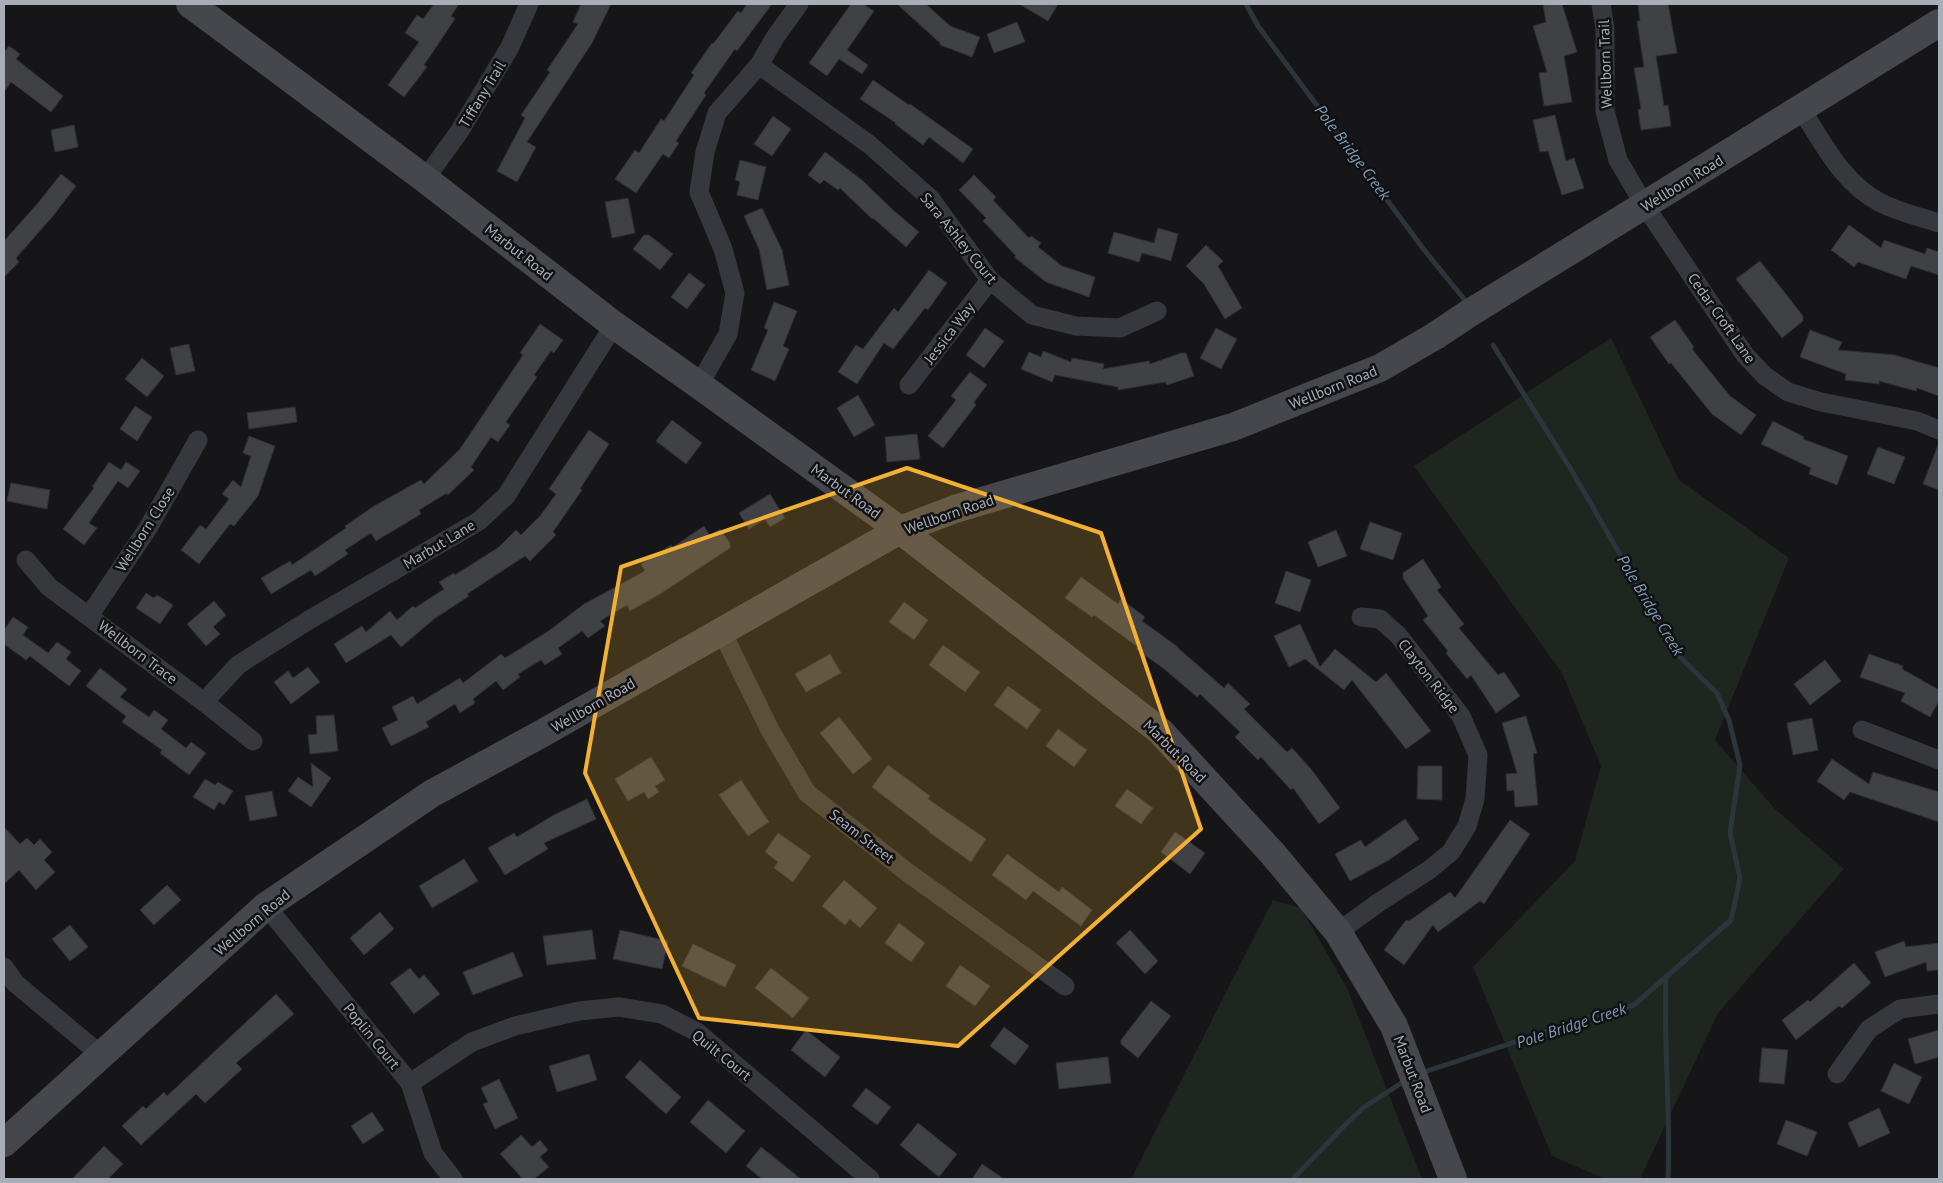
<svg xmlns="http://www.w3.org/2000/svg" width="1943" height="1183" font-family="'PT Sans',sans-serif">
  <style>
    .green { fill: #1e261f }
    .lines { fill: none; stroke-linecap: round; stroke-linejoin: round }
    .stream { stroke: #2c353c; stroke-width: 5 }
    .building { fill: #404145; stroke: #303034 }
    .street { stroke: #37383d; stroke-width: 19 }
    .secondary { stroke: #45474d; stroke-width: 28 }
    .marked { fill: #f2b134; fill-opacity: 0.2; stroke: #f2b134; stroke-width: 4; stroke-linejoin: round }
    .labels { text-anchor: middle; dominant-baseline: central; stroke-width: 5; stroke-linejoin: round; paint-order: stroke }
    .street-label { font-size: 15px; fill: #a8adb8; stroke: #111113 }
    .water-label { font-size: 16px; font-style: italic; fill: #7f9bb3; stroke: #111113 }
  </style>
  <rect width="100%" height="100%" fill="#161618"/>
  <g class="green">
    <polygon points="1611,338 1679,480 1789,558 1715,740 1775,809 1844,869 1718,1013 1640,1179 1605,1179 1552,1156 1473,967 1575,861 1601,766 1562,673 1414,466"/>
    <polygon points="1273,900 1301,908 1347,988 1422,1179 1131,1179"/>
  </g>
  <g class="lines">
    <g class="stream">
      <polyline points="1246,4 1258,26 1425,251 1464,299"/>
      <path d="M1666 976C1663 1044 1671 1112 1668 1179"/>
      <polyline points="1424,1072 1594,1016 1634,1005 1731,920 1740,878 1730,833 1740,765 1729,720 1717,693 1678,655 1572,471 1493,345"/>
      <polyline points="1293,1179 1346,1124 1363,1108 1403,1082"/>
    </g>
  </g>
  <g class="building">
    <polygon points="434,4 459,4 451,16 455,19 424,65 427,67 404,97 388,85 419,42 405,33 417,15 423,19"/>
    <polygon points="581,4 611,4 592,43 527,142 536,147 517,182 497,171 525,118 521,115 550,72 547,70 578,24 573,22"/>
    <polygon points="747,4 772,4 737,51 735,49 704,93 706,95 676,141 679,143 669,158 663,154 636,193 615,179 635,150 639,153 661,119 664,121 694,75 691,73 712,43 713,44 738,11 741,13"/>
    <polygon points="851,4 863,4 874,11 847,50 868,65 862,74 839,59 827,76 809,63"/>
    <polygon points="897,4 926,4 950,26 980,37 972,57 940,45 940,43"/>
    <polygon points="1019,4 1058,4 1048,21"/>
    <polygon points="1543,4 1562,4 1577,52 1564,56 1572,102 1544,106 1539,73 1547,72 1533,26 1546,22"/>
    <polygon points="1638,4 1668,4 1677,53 1656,56 1664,106 1668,105 1671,126 1641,130 1638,110 1641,109 1634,68 1644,67 1637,21 1640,21"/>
    <polygon points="1017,22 1025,42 994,53 987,34"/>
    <polygon points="9,46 20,54 16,59 63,96 51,112 11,82 4,92 4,50 5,51"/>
    <polygon points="873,80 909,105 910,104 973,149 963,163 929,137 923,145 895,124 896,123 860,99"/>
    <polygon points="1555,115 1566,161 1574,158 1584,188 1562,195 1548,151 1540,152 1533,120"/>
    <polygon points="773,116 791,129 772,156 754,144"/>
    <polygon points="74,125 78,147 55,152 51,130"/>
    <polygon points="825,152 862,180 893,210 919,232 906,247 873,218 872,219 840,188 838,190 824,180 820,184 808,175"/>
    <polygon points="740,160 766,167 758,200 737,195 740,182 735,180"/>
    <polygon points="61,174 76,186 53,216 16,258 19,262 4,277 4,241 38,203"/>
    <polygon points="974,175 996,197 993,200 1029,238 1031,236 1041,243 1038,247 1062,266 1095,277 1089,297 1046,282 1014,257 1016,256 983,221 986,218 959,190"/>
    <polygon points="628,198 635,233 612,238 605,202"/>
    <polygon points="762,208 782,250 789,285 767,290 759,249 744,216"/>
    <polygon points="1849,225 1881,248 1884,240 1925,254 1927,248 1939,252 1939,275 1911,266 1906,279 1858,262 1854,267 1831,250"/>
    <polygon points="1158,228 1178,234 1171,261 1142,253 1139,262 1108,253 1114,232 1154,243"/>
    <polygon points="644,235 649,235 673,254 660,270 633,249"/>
    <polygon points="1206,245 1223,261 1218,266 1242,308 1225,319 1204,284 1186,266"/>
    <polygon points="1760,261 1803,316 1803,321 1782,338 1736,279"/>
    <polygon points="929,270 947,283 928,310 925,308 893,349 884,343 857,384 838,372 856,345 863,349 894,308 898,312"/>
    <polygon points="689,273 705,285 687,309 671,297"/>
    <polygon points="774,302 797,311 783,346 789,349 775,381 751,370 768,330 764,328"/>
    <polygon points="1675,320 1694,347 1692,349 1730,396 1756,415 1741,435 1712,414 1671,363 1669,364 1650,337"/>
    <polygon points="540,324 563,340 554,353 551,351 534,375 537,377 506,422 510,425 498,442 491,437 471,467 474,470 448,495 447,493 419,510 421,514 376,541 371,533 345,550 348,554 315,576 311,570 271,594 261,578 290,561 292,565 346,528 345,526 374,506 421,480 424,484 460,449 523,355 520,353"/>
    <polygon points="985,328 1004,341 984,368 966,355"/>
    <polygon points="1216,328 1237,339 1221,369 1200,358"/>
    <polygon points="1810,330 1842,342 1838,350 1895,355 1939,368 1939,396 1917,388 1916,391 1879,381 1879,384 1845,380 1846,374 1800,357"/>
    <polygon points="189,344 195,371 176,375 170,348"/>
    <polygon points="1043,351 1071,362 1072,358 1104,364 1103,369 1149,361 1150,364 1181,353 1186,353 1194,376 1167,385 1165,382 1118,390 1118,387 1055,375 1052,382 1021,369 1029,352 1041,357"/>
    <polygon points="142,358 164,376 147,397 125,379"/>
    <polygon points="970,372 987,385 974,402 976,405 943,448 928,436 956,400 951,396"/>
    <polygon points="858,395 875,425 854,437 837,408"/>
    <polygon points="135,406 152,417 137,441 120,429"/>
    <polygon points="295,407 297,422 249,429 247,413"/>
    <polygon points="672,420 702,443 686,464 656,441"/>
    <polygon points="1773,421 1804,437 1803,439 1848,456 1837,485 1809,474 1811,468 1761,444"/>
    <polygon points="589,430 609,444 580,489 582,490 553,532 556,535 530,561 525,556 467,594 469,596 434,619 401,647 391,635 346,663 334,644 362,626 366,632 390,611 397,620 413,606 415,608 444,589 439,582 454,573 455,575 499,547 516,530 521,535 540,516 556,494 549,489"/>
    <polygon points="917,434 920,459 887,462 885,437"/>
    <polygon points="249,436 275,446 258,496 234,526 230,524 199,564 181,550 200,525 206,529 229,499 222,494 233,480 241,487 251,456 243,453"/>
    <polygon points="1938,445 1939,445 1939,490 1923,484"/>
    <polygon points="1878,447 1905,457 1894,484 1867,474"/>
    <polygon points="109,462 121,470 126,462 140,471 128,488 118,481 89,523 97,528 84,545 63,529 94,488 92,487"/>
    <polygon points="11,483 50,490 47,509 7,501"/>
    <polygon points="770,494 785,518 770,527 765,519 749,529 739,513"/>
    <polygon points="1370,522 1402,533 1393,560 1360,549"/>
    <polygon points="704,526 710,536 720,529 730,543 730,548 660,594 630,611 627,605 600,621 605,626 588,638 582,631 558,648 562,654 545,665 541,660 518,674 520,677 503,690 496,681 473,699 475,703 460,713 455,704 426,722 429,727 391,746 382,728 398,720 392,707 413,696 417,704 460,678 463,683 501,654 505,658 550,630 584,604 645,571 641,564 671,545 673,547"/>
    <polygon points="1336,530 1347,556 1318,567 1308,542"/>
    <polygon points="1423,559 1441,587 1437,590 1464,624 1459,628 1498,675 1504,672 1520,696 1496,713 1471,675 1467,679 1446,653 1448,651 1423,620 1428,616 1403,578 1403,573"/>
    <polygon points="1286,571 1311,580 1300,612 1275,603"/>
    <polygon points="1081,577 1118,604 1121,599 1145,617 1142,621 1178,647 1178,648 1224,688 1228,683 1250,704 1244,709 1287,752 1292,748 1311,769 1340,808 1319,824 1293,788 1291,790 1261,757 1258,760 1235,737 1240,732 1200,694 1197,697 1163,668 1136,649 1138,647 1094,615 1092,617 1065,598"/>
    <polygon points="146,593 154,598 157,595 173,605 160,624 136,608"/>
    <polygon points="214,601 226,615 213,627 220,634 206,646 187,624"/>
    <polygon points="904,602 928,620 914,640 889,622"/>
    <polygon points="13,617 28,627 23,635 48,653 57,642 71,652 66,659 81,671 69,686 30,656 26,660 4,644 4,630"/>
    <polygon points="1300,624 1320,667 1335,649 1376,682 1386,673 1431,731 1406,749 1352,680 1344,690 1305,659 1289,667 1274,636"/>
    <polygon points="943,645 980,672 965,692 929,665"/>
    <polygon points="830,654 841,673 806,692 795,674"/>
    <polygon points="1869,654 1903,666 1902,669 1939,690 1939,701 1930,717 1901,701 1905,693 1860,677"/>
    <polygon points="1825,660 1841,681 1810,705 1794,684"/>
    <polygon points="308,667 320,682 291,704 274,682 288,671 293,678"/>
    <polygon points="100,668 127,689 120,697 149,717 154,710 168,720 161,729 186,748 191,742 206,753 189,775 160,753 162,750 122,722 126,716 86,686"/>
    <polygon points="1008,686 1041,710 1027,729 994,705"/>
    <polygon points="334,715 338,751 310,754 308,735 317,734 316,716"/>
    <polygon points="1526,716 1537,753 1533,754 1538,805 1515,807 1514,790 1507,791 1506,774 1517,773 1502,723"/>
    <polygon points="839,717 872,759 853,774 820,733"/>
    <polygon points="1812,718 1818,750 1793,755 1787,723"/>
    <polygon points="1058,729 1087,750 1074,767 1046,746"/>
    <polygon points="651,757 665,780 655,786 659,792 648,799 644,792 628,801 615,779"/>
    <polygon points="1832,759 1869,784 1873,772 1939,792 1939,822 1850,792 1844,800 1817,781"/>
    <polygon points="311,763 331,778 311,807 288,791 298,777 313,787"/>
    <polygon points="888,765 930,796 928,799 986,839 971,862 929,832 929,831 872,787"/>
    <polygon points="1418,766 1442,766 1442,800 1417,799"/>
    <polygon points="205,779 215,785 218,782 233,791 224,805 219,802 214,810 193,797"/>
    <polygon points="741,780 769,822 748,836 719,795"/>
    <polygon points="1127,789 1153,808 1141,824 1115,806"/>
    <polygon points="272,791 277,816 250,821 245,796"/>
    <polygon points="587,799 596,819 544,843 548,849 505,875 488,848 514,833 517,837 554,815"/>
    <polygon points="1405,819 1419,839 1389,860 1350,881 1335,854 1361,840 1365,847"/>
    <polygon points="1510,820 1530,834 1484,904 1480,901 1438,932 1433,925 1404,965 1384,950 1406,920 1409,921 1450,892 1455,898"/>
    <polygon points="4,827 20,844 27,838 34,845 40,839 52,852 44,860 55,872 36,890 19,870 4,884"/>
    <polygon points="1175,832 1205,853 1190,874 1161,852"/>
    <polygon points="778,833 811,856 793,882 774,868 778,862 765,852"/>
    <polygon points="1007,854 1059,892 1062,887 1092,910 1081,926 1033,891 1026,900 992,875"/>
    <polygon points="464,859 478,881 432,908 419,886"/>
    <polygon points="844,880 877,908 860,928 850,919 845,925 822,906"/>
    <polygon points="167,885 181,900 154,925 140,910"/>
    <polygon points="380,912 394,929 364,955 350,938"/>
    <polygon points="899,923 925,943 911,962 885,943"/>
    <polygon points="70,925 88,947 70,961 52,939"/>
    <polygon points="592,930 596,959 547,965 543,936"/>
    <polygon points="620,930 668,941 662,969 613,959"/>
    <polygon points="1130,930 1158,961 1145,974 1116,943"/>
    <polygon points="1904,941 1906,947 1939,943 1939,970 1927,971 1926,962 1885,977 1875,952"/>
    <polygon points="693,944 736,965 725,987 682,966"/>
    <polygon points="513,952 523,976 473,995 463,972"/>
    <polygon points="1854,963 1871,983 1842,1008 1839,1006 1796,1040 1782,1020 1808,1000 1810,1002"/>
    <polygon points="960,965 990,986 975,1006 946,986"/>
    <polygon points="410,968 419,979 424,975 440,994 414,1014 390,983"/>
    <polygon points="771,968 809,998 793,1018 755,988"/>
    <polygon points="276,994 294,1014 236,1063 242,1069 205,1103 196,1094 141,1145 122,1126 143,1106 146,1109 164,1092 167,1096"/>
    <polygon points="1151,1001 1171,1016 1138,1058 1121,1044 1121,1040"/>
    <polygon points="1004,1027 1029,1046 1015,1065 990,1046"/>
    <polygon points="806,1030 840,1057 825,1077 791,1050"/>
    <polygon points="1939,1030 1939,1057 1915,1064 1908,1039"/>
    <polygon points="1762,1048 1788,1050 1784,1084 1759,1082"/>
    <polygon points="589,1054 597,1080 557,1092 549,1066"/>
    <polygon points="1108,1057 1111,1083 1059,1089 1056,1063"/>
    <polygon points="640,1060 681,1097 666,1114 625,1077"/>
    <polygon points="1894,1063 1922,1077 1909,1104 1881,1091"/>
    <polygon points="499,1079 518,1118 495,1129 483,1104 488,1102 481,1088"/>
    <polygon points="866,1088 891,1107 877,1125 852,1106"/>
    <polygon points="708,1100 745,1131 726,1153 690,1122"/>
    <polygon points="1879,1108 1890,1133 1859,1147 1848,1123"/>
    <polygon points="372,1112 384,1130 363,1144 351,1126"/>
    <polygon points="1786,1120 1817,1132 1807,1156 1777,1144"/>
    <polygon points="918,1123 957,1154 939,1177 900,1145"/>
    <polygon points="521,1135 532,1147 540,1140 548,1150 540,1157 549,1167 534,1179 523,1179 500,1154"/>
    <polygon points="104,1146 123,1164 108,1179 72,1179"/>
    <polygon points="761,1147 801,1179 762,1179 746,1166"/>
    <polygon points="982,1164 1004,1179 972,1179"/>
  </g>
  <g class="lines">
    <g class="street">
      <polyline points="1601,4 1605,29 1605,111 1618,160 1645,206 1745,355 1765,376 1788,392 1821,402 1917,421 1939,430"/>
      <polyline points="759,65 870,145 930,198 990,280 1032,315 1076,326 1120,328 1157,311"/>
      <path d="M1801 109C1823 143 1843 184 1881 203 1899 212 1920 217 1939 223"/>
      <polyline points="425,179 459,132 510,47 529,4"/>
      <polyline points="699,385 728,334 735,293 723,249 699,192 705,152 717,113 759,65 776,36 799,4"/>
      <polyline points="909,385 990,280"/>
      <polyline points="26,560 49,587 204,702 253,741"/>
      <polyline points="89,616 148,528 198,440"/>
      <polyline points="722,632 770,730 807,793 907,872 1065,986"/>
      <polyline points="204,702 238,665 309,620 479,521 506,496 614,325"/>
      <polyline points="1862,730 1939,760"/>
      <polyline points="266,906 410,1083 433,1153 453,1179"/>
      <polyline points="1338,932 1378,903 1429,870 1451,852 1467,826 1475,799 1478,755 1461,716 1398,635 1380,619 1361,617"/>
      <polyline points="4,967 15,983 101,1055"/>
      <polyline points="1837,1074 1869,1029 1900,1009 1939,1004"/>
      <polyline points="410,1083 472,1042 515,1026 579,1011 619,1007 662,1014 697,1032 870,1179"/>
    </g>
    <g class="secondary">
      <polyline points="190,4 425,179 614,325 699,385 900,530 1160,731 1273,854 1338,932 1394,1026 1453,1179"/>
      <polyline points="4,1143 266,906 431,794 541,734 900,530 955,509 1233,427 1380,368 1435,336 1468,314 1939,23"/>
    </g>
  </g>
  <path class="marked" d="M907 468 1101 533 1201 829 958 1046 699 1018 585 773 621 567Z"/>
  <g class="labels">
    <g class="street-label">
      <text transform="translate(1605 64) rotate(-92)">Wellborn Trail</text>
      <text transform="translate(482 94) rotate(-59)">Tiffany Trail</text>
      <text transform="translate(1682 183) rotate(-32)">Wellborn Road</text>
      <text transform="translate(959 238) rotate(51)">Sara Ashley Court</text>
      <text transform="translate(519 252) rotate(38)">Marbut Road</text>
      <text transform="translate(1722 318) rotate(55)">Cedar Croft Lane</text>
      <text transform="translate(949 333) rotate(-53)">Jessica Way</text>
      <text transform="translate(1333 387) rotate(-22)">Wellborn Road</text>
      <text transform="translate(846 491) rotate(36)">Marbut Road</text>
      <text transform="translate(949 514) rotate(-19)">Wellborn Road</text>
      <text transform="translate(145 529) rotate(-58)">Wellborn Close</text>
      <text transform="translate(439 544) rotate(-31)">Marbut Lane</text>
      <text transform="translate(138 652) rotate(37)">Wellborn Trace</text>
      <text transform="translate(1429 676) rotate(52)">Clayton Ridge</text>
      <text transform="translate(593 705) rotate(-30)">Wellborn Road</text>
      <text transform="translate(1175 751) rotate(45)">Marbut Road</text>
      <text transform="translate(862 836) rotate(38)">Seam Street</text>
      <text transform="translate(252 922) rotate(-40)">Wellborn Road</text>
      <text transform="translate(372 1036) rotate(51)">Poplin Court</text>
      <text transform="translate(722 1055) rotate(39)">Quilt Court</text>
      <text transform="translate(1413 1074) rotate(69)">Marbut Road</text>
    </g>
    <g class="water-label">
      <text transform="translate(1353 152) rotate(53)">Pole Bridge Creek</text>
      <text transform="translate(1651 605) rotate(59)">Pole Bridge Creek</text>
      <text transform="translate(1571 1025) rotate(-18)">Pole Bridge Creek</text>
    </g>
  </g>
  <rect width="1943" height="1183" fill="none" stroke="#a8adb8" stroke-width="10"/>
</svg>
